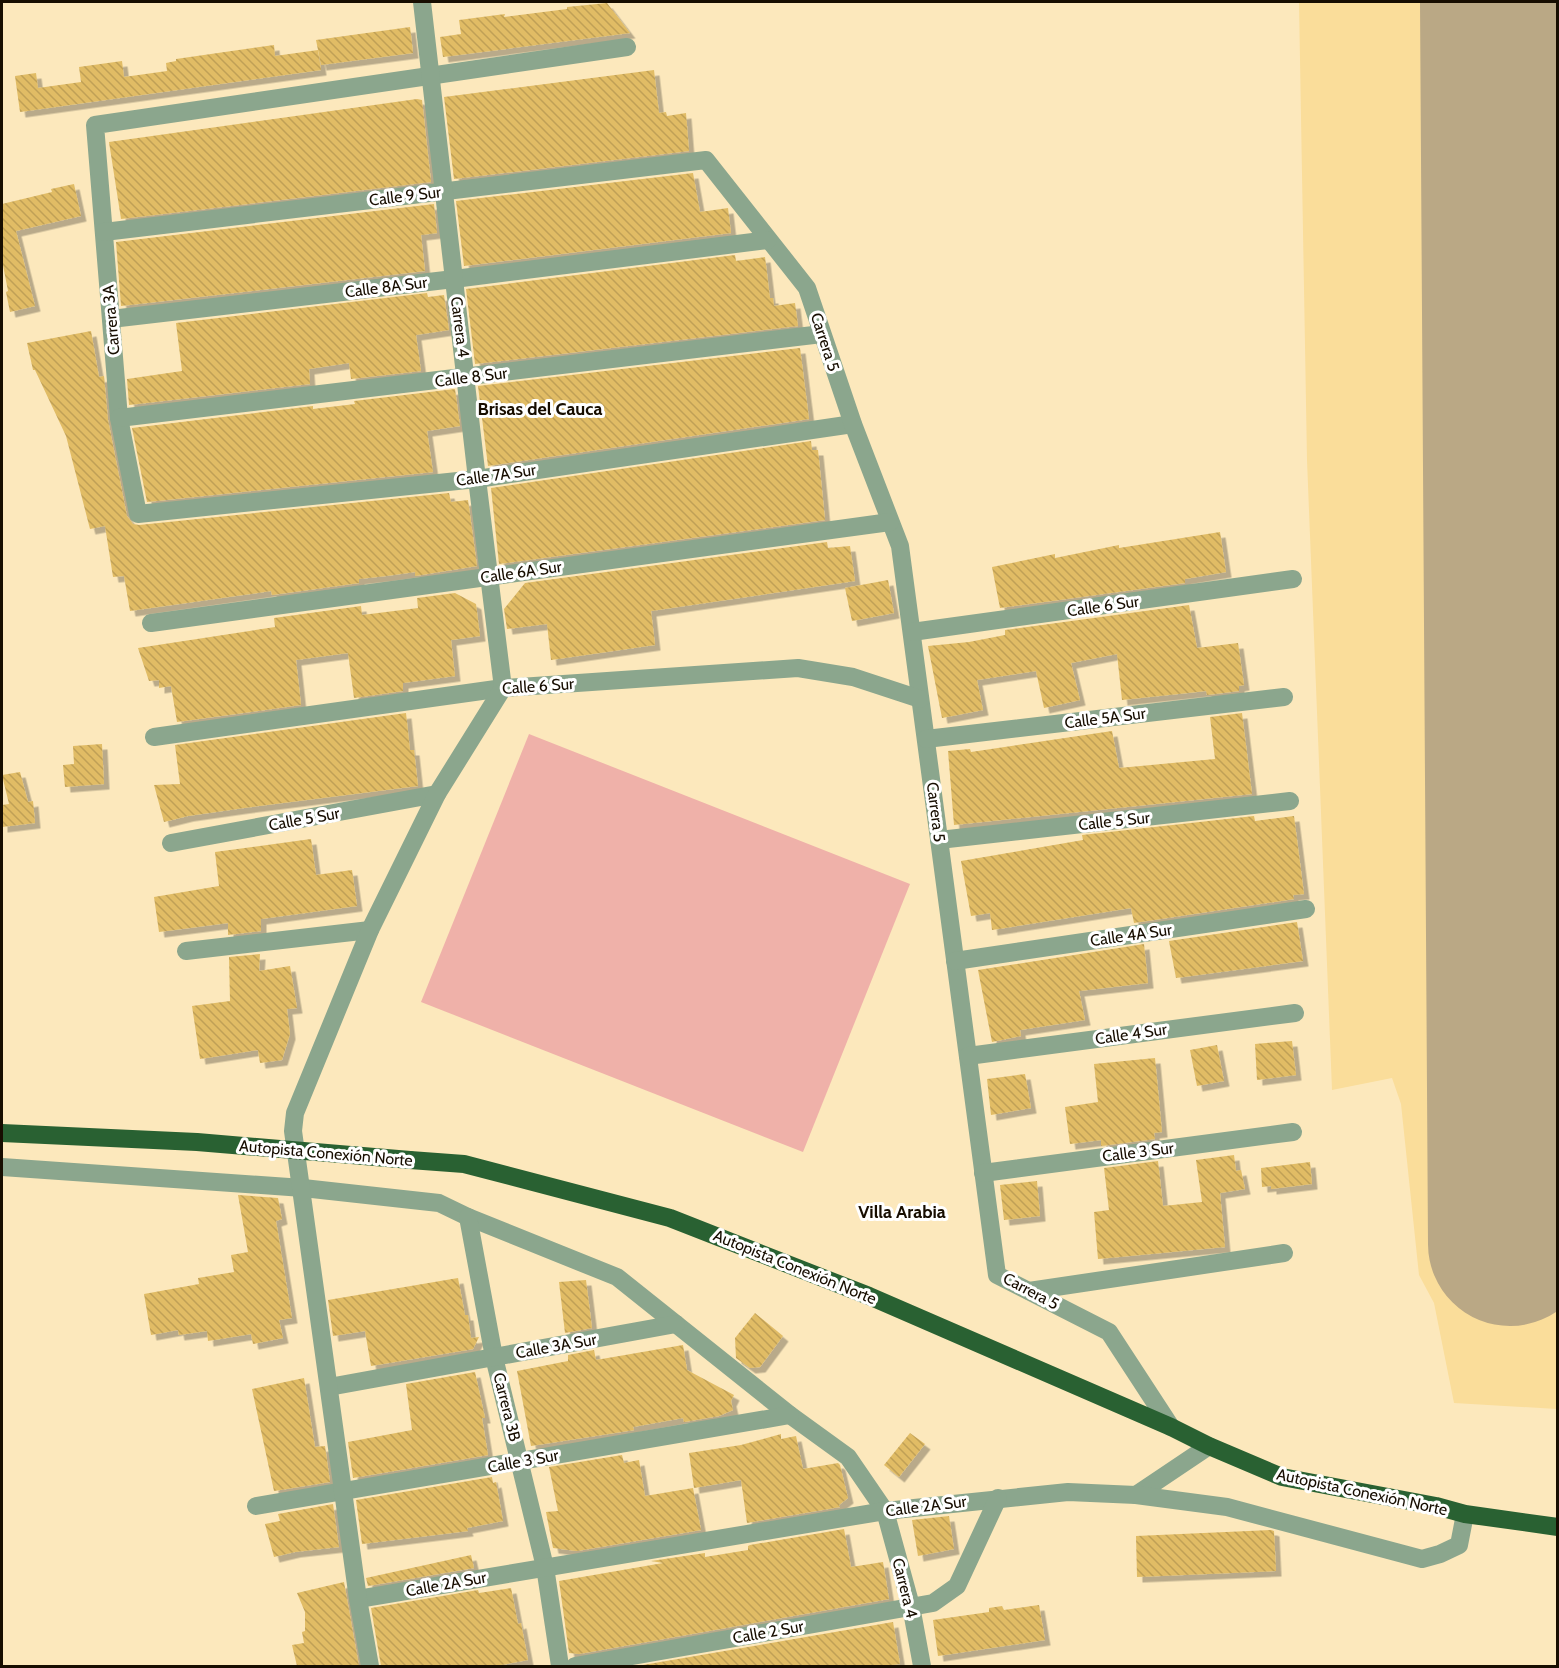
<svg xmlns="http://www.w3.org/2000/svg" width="1559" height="1668" font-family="Cabin,sans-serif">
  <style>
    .built { fill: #fadd9a }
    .park { fill: #efb1a9 }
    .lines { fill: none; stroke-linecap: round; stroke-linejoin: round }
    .runway { stroke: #baa885; stroke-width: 164 }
    .building { fill: url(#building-back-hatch); filter: url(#shadow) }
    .minor { stroke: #8ba68d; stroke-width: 18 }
    .trunk { stroke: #296132; stroke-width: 18 }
    .trunk-bridge { stroke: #296132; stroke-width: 18 }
    .labels { text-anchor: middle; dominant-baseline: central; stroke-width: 6; stroke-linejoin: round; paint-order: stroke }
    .street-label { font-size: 16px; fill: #170d00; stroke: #fff }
    .neighbourhood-label { font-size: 18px; font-weight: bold; fill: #170d00; stroke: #fff }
  </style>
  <defs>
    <pattern id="building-back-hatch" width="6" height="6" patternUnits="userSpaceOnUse" patternTransform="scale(1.5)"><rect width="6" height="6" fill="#e1bc65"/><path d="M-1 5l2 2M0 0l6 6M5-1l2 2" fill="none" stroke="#c0a056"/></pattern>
    <filter id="shadow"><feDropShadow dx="5.5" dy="5.5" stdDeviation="0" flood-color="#0004"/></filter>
  </defs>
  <rect width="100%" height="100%" fill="#fce8bc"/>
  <polygon class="built" points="1299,2 1557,2 1557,1409 1454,1403 1434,1303 1419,1275 1401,1104 1392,1078 1332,1090 1307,460"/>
  <polygon class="park" points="529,734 910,884 803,1152 421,1002"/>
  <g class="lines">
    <polyline class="runway" points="1502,2 1510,1244"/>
  </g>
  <g class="building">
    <polygon points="607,3 630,33 443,57 440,37 461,34 459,20 505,14 504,17 567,9 567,7"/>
    <polygon points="410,27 413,53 321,65 316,40"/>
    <polygon points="274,45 275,56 318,50 321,70 20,112 15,76 36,73 38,88 81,82 79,67 122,61 124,77 167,71 166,63 176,61 176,59"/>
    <polygon points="654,70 659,113 666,112 667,116 686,113 689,151 454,179 444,97"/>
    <polygon points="417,99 422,100 431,182 121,219 109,142"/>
    <polygon points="693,173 700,212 728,208 731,233 464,266 456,201"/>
    <polygon points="74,184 81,216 16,231 35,306 10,312 6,292 8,291 2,260 2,204 52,192 51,189"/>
    <polygon points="434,204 437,233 421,235 425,271 121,306 116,242"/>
    <polygon points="735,255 736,261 765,257 770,298 773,298 774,306 795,303 798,326 475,364 466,289"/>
    <polygon points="427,293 428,297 444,295 449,330 416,335 421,371 351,379 349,363 309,369 310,384 129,405 127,379 182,371 176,323"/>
    <polygon points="91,331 99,377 104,376 108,420 127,516 133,524 139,525 449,493 451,502 468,500 477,566 415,576 415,572 386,576 359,579 359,583 272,595 271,591 243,595 130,611 124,576 113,577 105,526 90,529 66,436 35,370 33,370 27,343"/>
    <polygon points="800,348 809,419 488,466 478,386"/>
    <polygon points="455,389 460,426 427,431 433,472 147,502 132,428 313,406 313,409 355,404 354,401"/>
    <polygon points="811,441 812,450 818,450 825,520 499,564 491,488"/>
    <polygon points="1220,532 1226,572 1185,579 1185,583 1000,608 992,567 1055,554 1055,558 1119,545 1119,548"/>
    <polygon points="827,542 828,548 850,546 855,581 651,611 655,645 551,660 547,624 507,629 504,609 525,583"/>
    <polygon points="888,580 894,613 852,621 845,588"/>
    <polygon points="455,593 476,604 480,636 451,640 455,676 403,683 403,691 354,698 348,653 296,660 301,705 177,722 171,686 159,688 159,680 149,681 138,648 275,627 274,618 361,606 362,615 418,608 417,598"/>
    <polygon points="1189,605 1197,648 1238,643 1244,685 1239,686 1239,691 1207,695 1206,691 1122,700 1117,654 1071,663 1080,700 1044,708 1036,671 977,680 983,710 942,718 928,646 969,642 1005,635 1005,630"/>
    <polygon points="406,713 410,750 414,750 418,786 244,808 188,816 164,822 154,785 180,784 175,745"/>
    <polygon points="1242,713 1252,794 954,825 948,751 970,749 971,752 1112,731 1119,768 1215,759 1210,717"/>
    <polygon points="102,744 104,784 65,787 63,765 74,764 73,746"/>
    <polygon points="20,772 28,802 33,801 35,823 2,827 2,805 9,804 2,775"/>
    <polygon points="1254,816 1255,821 1294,816 1304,894 1293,895 1294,899 1134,923 1131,908 992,930 990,913 971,916 961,861 1083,840 1082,835"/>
    <polygon points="311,839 316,875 352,870 357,906 261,919 261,931 228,935 228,923 159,932 154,897 219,886 215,852"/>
    <polygon points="1297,922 1303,961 1176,978 1169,941"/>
    <polygon points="1144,944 1148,983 1079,991 1085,1020 1020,1030 1021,1036 992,1042 978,970"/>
    <polygon points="260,954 259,971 290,966 297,1008 287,1009 290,1034 282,1060 260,1063 258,1050 200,1059 192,1006 230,1001 229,957"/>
    <polygon points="1292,1041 1296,1075 1257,1080 1255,1044"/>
    <polygon points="1217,1045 1224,1081 1197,1086 1190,1050"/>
    <polygon points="1155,1058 1162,1132 1154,1133 1155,1139 1101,1146 1101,1140 1070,1144 1065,1107 1098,1102 1094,1064"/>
    <polygon points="1025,1074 1031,1108 991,1115 987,1079"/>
    <polygon points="1234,1155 1236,1171 1241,1170 1245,1189 1220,1193 1225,1247 1098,1259 1094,1212 1109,1210 1104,1168 1158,1161 1163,1206 1202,1202 1196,1160"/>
    <polygon points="1310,1162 1312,1184 1271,1189 1271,1186 1262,1187 1261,1168"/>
    <polygon points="1037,1181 1040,1216 1004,1220 1000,1185"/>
    <polygon points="238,1195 278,1198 282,1219 276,1221 292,1318 279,1320 283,1338 253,1344 251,1334 208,1341 207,1331 179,1335 178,1330 151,1335 144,1294 199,1284 198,1278 234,1272 231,1255 248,1252"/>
    <polygon points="458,1278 465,1315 468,1315 471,1338 479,1337 473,1349 371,1366 365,1331 333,1336 328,1300"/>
    <polygon points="586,1280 592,1328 565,1333 559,1282"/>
    <polygon points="755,1313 783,1336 760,1367 750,1368 736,1358 735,1338"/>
    <polygon points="683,1345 687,1370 734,1395 731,1401 733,1410 719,1416 684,1422 683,1418 633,1427 634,1430 531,1446 517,1371 568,1361 568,1355 594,1350 596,1360"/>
    <polygon points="475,1372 485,1418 482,1418 488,1455 353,1478 348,1442 412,1430 406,1384"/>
    <polygon points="304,1378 315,1447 325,1446 330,1482 274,1491 252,1389"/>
    <polygon points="910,1433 925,1444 899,1477 884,1465"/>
    <polygon points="781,1434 781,1439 796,1436 803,1469 838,1463 840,1465 848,1498 839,1505 840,1507 747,1523 741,1480 694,1488 689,1453 741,1445"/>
    <polygon points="622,1455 624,1463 639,1460 645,1496 693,1488 701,1530 577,1551 553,1548 546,1512 558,1511 549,1467"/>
    <polygon points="492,1477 493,1483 496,1482 503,1521 467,1528 468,1531 362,1544 356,1500"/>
    <polygon points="333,1504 339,1547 295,1552 274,1557 265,1524 280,1521 278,1514"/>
    <polygon points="949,1516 954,1549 918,1556 912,1520"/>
    <polygon points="844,1529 851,1567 883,1562 889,1599 579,1654 569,1653 559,1581 663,1563 651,1561 705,1553 705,1557 748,1550 748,1546 750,1545"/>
    <polygon points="1271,1530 1274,1531 1276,1571 1137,1577 1136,1536"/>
    <polygon points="471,1555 474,1568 368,1586 366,1578"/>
    <polygon points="344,1582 359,1666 297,1666 292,1645 304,1643 302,1632 305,1631 305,1612 297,1593"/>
    <polygon points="511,1588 518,1624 521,1623 528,1660 496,1666 381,1666 371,1608 478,1590 479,1593"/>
    <polygon points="1039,1605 1045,1640 938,1656 933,1620 989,1612 989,1608 1002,1606 1004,1610"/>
    <polygon points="893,1622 900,1664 883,1666 637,1666"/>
  </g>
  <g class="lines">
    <g class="minor">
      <polyline points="627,47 95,125 119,418 138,514 477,479 853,424"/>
      <polyline points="104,232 706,160 807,288 853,424 900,546 997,1275 1109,1332 1171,1427"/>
      <polyline points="111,319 454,279 768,240"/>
      <polyline points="119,418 822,334"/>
      <polyline points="151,623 890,522"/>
      <polyline points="912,632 1293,579"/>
      <polyline points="154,737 503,688 798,668 853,677 920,699"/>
      <polyline points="926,739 1284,697"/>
      <polyline points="939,840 1290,801"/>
      <polyline points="171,843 437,794"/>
      <polyline points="186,951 370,930"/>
      <polyline points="955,961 1306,909"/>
      <polyline points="968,1056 1295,1013"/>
      <polyline points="2,1167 303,1188 439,1203 468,1217 617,1277 790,1415 848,1457 885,1511 911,1606 922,1666"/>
      <polyline points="983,1173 1293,1132"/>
      <polyline points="468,1217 494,1357 545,1567 560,1666"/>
      <polyline points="1029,1291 1284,1253"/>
      <polyline points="329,1387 676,1324"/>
      <polyline points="1136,1495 1209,1446"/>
      <polyline points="256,1506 790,1415"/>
      <polyline points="358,1599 885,1511 1068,1492 1136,1495 1227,1507 1422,1559 1440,1554 1459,1545 1465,1514"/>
      <polyline points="370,1666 358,1599 293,1131 295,1113 370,930 437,794 503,688 477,479 422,2"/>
      <polyline points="575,1666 933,1603 957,1586 998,1498"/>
    </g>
    <polyline class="trunk" points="410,1160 464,1164 670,1218 869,1296 1171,1427 1209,1446 1282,1477 1436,1506 1465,1514 1558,1527"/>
    <polyline class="trunk-bridge" points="2,1133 197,1142 410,1160"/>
  </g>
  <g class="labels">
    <g class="street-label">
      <text transform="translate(405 196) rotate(-7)">Calle 9 Sur</text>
      <text transform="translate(386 287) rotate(-7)">Calle 8A Sur</text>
      <text transform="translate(111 320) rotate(-95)">Carrera 3A</text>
      <text transform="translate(460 327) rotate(83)">Carrera 4</text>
      <text transform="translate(825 342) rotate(72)">Carrera 5</text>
      <text transform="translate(471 377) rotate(-7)">Calle 8 Sur</text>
      <text transform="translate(496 475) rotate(-8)">Calle 7A Sur</text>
      <text transform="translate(521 572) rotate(-8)">Calle 6A Sur</text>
      <text transform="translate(1103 606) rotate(-8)">Calle 6 Sur</text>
      <text transform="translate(538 686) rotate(-4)">Calle 6 Sur</text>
      <text transform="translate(1105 718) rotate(-7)">Calle 5A Sur</text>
      <text transform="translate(936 812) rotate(83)">Carrera 5</text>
      <text transform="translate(304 819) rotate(-10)">Calle 5 Sur</text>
      <text transform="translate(1114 821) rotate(-6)">Calle 5 Sur</text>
      <text transform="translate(1131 935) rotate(-8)">Calle 4A Sur</text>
      <text transform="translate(1131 1034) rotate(-8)">Calle 4 Sur</text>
      <text transform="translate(1138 1152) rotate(-7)">Calle 3 Sur</text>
      <text transform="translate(326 1153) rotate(5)">Autopista Conexión Norte</text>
      <text transform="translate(795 1267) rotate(22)">Autopista Conexión Norte</text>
      <text transform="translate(1031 1291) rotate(28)">Carrera 5</text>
      <text transform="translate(556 1346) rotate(-10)">Calle 3A Sur</text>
      <text transform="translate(507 1407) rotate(76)">Carrera 3B</text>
      <text transform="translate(523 1461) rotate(-10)">Calle 3 Sur</text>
      <text transform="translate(1362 1492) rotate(12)">Autopista Conexión Norte</text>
      <text transform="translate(926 1506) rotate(-7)">Calle 2A Sur</text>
      <text transform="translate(446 1584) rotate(-10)">Calle 2A Sur</text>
      <text transform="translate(905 1588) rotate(76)">Carrera 4</text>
      <text transform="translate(768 1632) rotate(-10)">Calle 2 Sur</text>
    </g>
    <g class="neighbourhood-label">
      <text x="540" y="409">Brisas del Cauca</text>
      <text x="902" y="1212">Villa Arabia</text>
    </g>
  </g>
  <rect width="1559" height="1668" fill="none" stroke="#170d00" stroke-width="6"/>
</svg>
